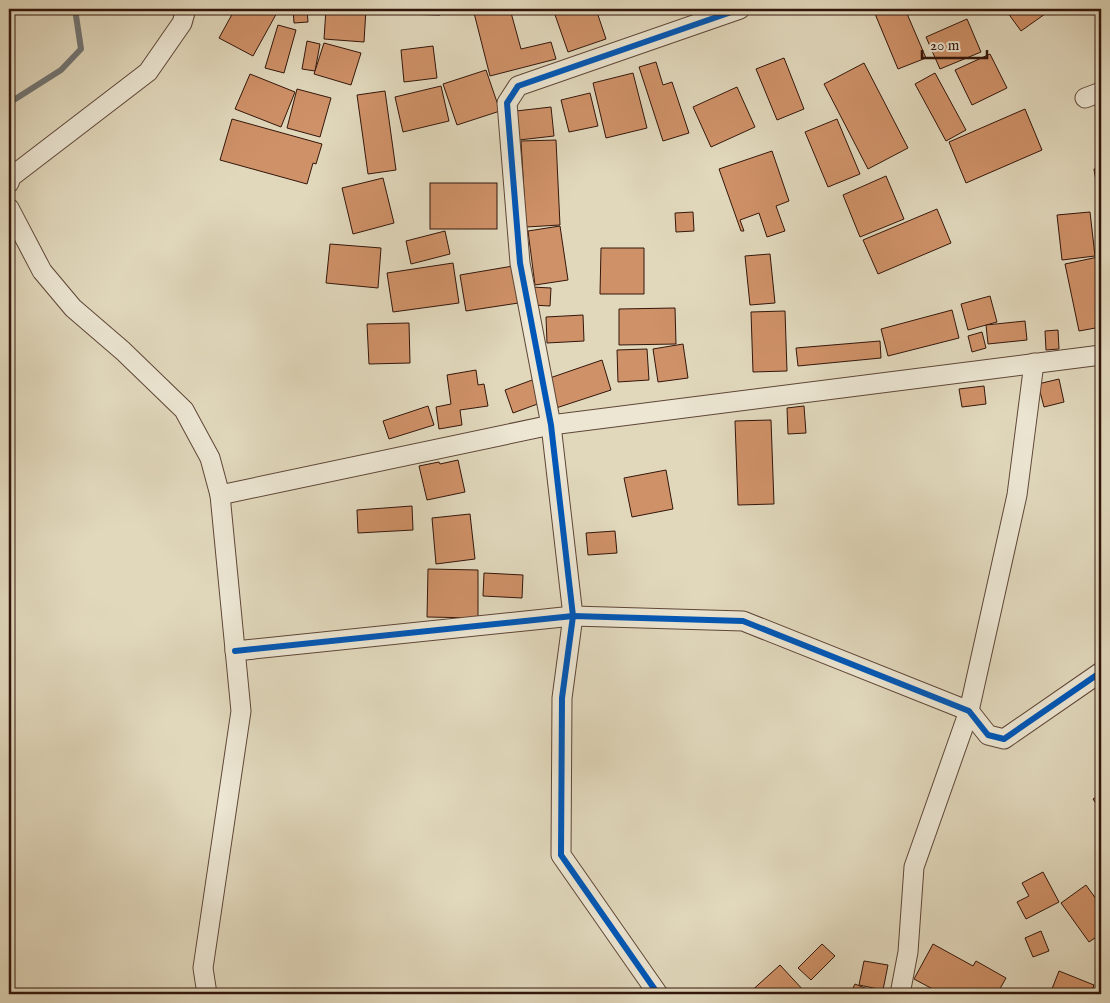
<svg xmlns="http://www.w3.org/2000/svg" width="1110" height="1003" font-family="'IM FELL English',serif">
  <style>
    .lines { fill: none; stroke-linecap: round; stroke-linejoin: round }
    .stream { stroke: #717676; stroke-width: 6 }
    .building { fill: #cf9168; stroke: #33160b }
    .street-casing { stroke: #5e4637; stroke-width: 21 }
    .street { stroke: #ece6d3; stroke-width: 19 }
    .cycleway-casing { stroke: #ece6d3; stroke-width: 9 }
    .cycleway { stroke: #0057b8; stroke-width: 6 }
  </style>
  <rect width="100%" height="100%" fill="#e1d8bc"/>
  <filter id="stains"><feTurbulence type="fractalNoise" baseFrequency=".004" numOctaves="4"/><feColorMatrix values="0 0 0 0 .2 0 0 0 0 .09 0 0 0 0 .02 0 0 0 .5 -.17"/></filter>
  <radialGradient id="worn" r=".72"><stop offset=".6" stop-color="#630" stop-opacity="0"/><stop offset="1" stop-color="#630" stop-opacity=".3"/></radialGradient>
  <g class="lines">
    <polyline class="stream" points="9,103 61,70 81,49 75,9"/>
  </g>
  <g class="building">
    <polygon points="235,9 279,9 253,56 219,38"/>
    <polygon points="293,9 307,9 308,22 294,23"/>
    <polygon points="326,9 366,9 364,42 324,39"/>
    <polygon points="401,9 441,9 440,15 401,14"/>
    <polygon points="473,9 510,9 521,49 551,42 556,59 490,76"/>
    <polygon points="553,9 596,9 606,39 568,52"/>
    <polygon points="873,9 905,9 926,58 898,69"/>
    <polygon points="1005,9 1052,9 1021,31"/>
    <polygon points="967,19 981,52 940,69 926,37"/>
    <polygon points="278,25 296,30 284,73 265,68"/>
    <polygon points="307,41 320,44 315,71 302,69"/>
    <polygon points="324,43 361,53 351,85 314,74"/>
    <polygon points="433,46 437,78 404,82 401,50"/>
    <polygon points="990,54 1007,88 972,105 955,70"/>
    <polygon points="784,58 804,109 777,120 756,69"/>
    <polygon points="656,62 663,85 672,82 689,133 663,141 639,67"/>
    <polygon points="864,63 908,148 868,169 824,84"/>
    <polygon points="486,70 500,111 457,125 443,84"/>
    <polygon points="633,73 647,128 606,138 593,83"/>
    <polygon points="935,73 966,130 946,141 915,84"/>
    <polygon points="250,74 295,92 281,127 235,109"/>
    <polygon points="441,86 449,121 403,132 395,97"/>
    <polygon points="737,87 755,127 711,147 693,107"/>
    <polygon points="297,89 331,98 320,137 287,128"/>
    <polygon points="385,91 396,170 368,174 357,95"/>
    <polygon points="590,93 598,126 569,132 561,100"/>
    <polygon points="551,107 554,136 519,140 516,111"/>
    <polygon points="1025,109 1042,150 966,183 949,142"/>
    <polygon points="232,119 322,144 316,164 313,163 307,184 220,160"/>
    <polygon points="837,119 860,174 828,187 805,132"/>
    <polygon points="556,140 560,225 526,227 521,141"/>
    <polygon points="772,151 789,201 776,206 785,231 767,237 759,213 740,220 744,231 741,231 719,169"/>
    <polygon points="1101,168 1101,214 1094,169"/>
    <polygon points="886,176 904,219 860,237 843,195"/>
    <polygon points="383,178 394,223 353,234 342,188"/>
    <rect x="430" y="183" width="67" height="46"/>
    <polygon points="937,209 951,243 878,274 863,240"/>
    <polygon points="693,212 694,231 676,232 675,213"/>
    <polygon points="1090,212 1095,256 1062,260 1057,215"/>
    <polygon points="560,226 568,280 535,285 528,231"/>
    <polygon points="445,231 450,254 411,264 406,241"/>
    <polygon points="1101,234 1101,261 1096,235"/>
    <polygon points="330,244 381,248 378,288 326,283"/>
    <polygon points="601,248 644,248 644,294 600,294"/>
    <polygon points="770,254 775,303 750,305 745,256"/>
    <polygon points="1098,257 1101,272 1101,327 1079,331 1065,264"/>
    <polygon points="453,263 459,303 393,312 387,273"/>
    <polygon points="519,265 525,302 466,311 460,275"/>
    <polygon points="532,287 551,288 550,306 532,305"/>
    <polygon points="990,296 997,322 968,330 961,304"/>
    <polygon points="675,308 676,344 619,345 619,309"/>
    <polygon points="952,310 959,338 888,356 881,329"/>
    <polygon points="785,311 787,371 753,372 751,312"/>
    <polygon points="583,315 584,341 547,343 546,317"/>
    <polygon points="1025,321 1027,340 988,344 986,325"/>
    <polygon points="409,323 410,363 369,364 367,324"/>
    <polygon points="1058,330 1059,349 1046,350 1045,331"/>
    <polygon points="982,332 986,348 972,352 968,336"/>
    <polygon points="880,341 881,358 798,366 796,348"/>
    <polygon points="683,344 688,378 658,382 653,349"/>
    <polygon points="647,349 649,380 618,382 617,350"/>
    <polygon points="602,360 611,390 553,409 544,380"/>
    <polygon points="476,370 478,385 484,384 488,406 460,410 462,425 439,429 436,407 451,404 447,375"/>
    <polygon points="535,379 543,402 513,413 505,390"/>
    <polygon points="1059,379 1064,402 1044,407 1038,384"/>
    <polygon points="984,386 986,404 962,407 959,389"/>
    <polygon points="428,406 434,425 389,439 383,421"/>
    <polygon points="804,406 806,433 788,434 787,408"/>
    <polygon points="771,420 774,504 738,505 735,421"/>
    <polygon points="458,460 465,492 427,500 419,466 439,462 440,464"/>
    <polygon points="666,470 673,509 632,517 624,478"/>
    <polygon points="412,506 413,530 358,533 357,510"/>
    <polygon points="470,514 475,559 436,564 432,518"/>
    <polygon points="615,531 617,553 588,555 586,533"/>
    <polygon points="428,569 478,570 478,618 427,617"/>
    <polygon points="484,573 523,575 522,598 483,596"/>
    <polygon points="1101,794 1101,811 1093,799"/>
    <polygon points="1043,872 1059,902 1026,919 1017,902 1029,896 1022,883"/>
    <polygon points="1086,885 1101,906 1101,934 1089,942 1061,903"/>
    <polygon points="1041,931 1049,951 1033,957 1025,938"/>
    <polygon points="822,944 835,956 811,980 798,968"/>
    <polygon points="933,944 973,966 976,961 1006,978 997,994 942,994 914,979"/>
    <polygon points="864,961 888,965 883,990 859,985"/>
    <polygon points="780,965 805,992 803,994 748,994"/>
    <polygon points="1059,971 1094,985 1091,994 1050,994"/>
    <polygon points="855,984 877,993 876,994 850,994"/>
  </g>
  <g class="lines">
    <defs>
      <g id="street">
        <polyline points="1085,98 1101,92"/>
        <polyline points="9,183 11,177 148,72 182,23 186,9"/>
        <polyline points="9,208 42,271 73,308 123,351 184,410 210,458 220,495 241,711 203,968 207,994"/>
        <polyline points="220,495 551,425 1101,355"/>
        <polyline points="235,651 573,616 743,621 969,711 988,735 1004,739 1101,672"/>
        <polyline points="658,994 561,855 562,698 573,616 551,425 520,263 507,103 518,86 740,9"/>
        <polyline points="900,994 908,952 914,867 969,711 1017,495 1034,363"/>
      </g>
    </defs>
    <use href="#street" class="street-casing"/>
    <use href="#street" class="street"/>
    <defs>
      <g id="cycleway">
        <polyline points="235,651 573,616 743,621 969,711 988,735 1004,739 1101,672"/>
        <polyline points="658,994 561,855 562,698 573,616 551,425 520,263 507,103 518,86 740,9"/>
      </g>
    </defs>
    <use href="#cycleway" class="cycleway-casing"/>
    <use href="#cycleway" class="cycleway"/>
  </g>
  <rect width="1110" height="1003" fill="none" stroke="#e1d8bc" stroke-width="30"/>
  <rect x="10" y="10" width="1090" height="983" fill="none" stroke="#33160b" stroke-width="2.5"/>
  <rect x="15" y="15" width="1080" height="973" fill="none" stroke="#33160b"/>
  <path d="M922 50v8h65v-8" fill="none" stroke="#33160b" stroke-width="2.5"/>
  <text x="930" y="50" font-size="15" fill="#33160b" stroke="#ece6d3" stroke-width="4" paint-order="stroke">20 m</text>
  <rect width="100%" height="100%" filter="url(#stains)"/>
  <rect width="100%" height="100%" fill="url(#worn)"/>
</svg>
